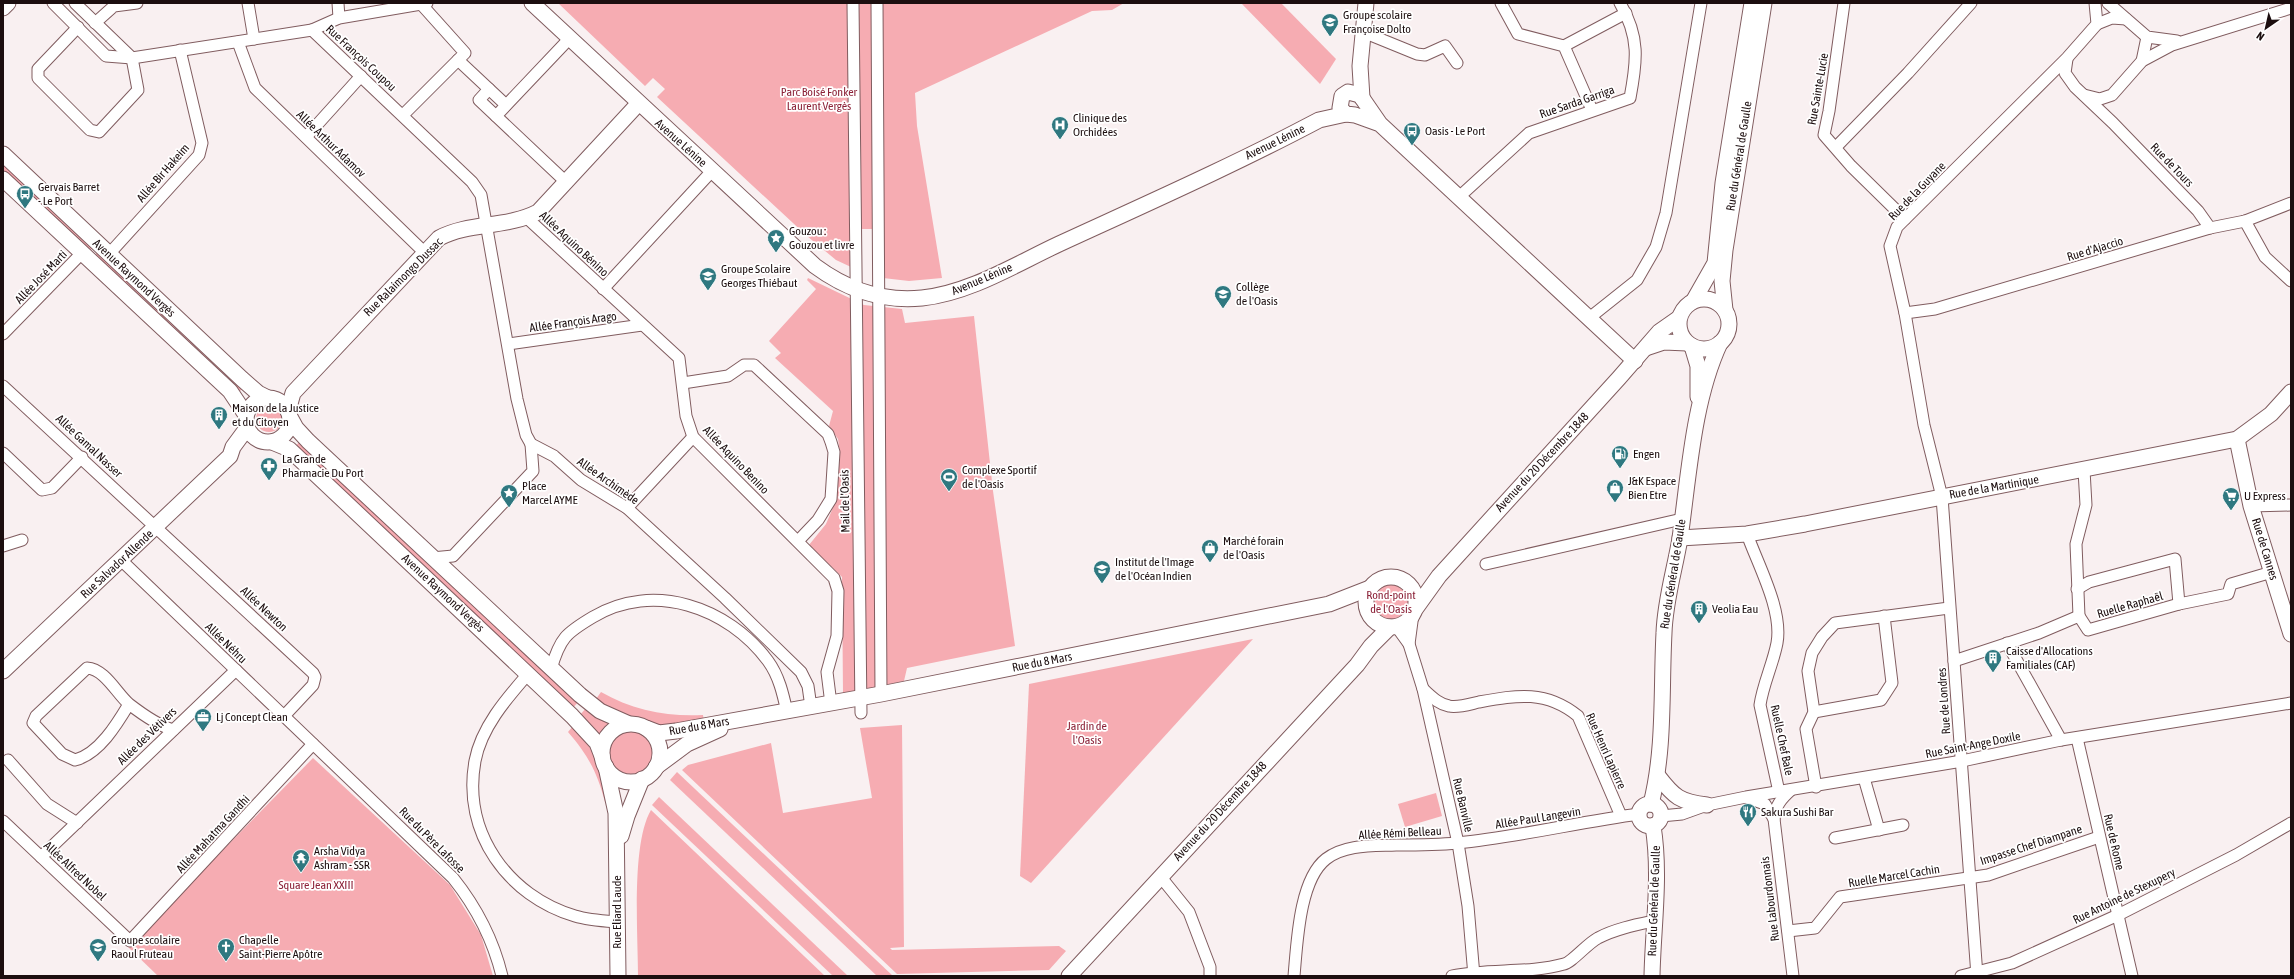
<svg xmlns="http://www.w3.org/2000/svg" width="2294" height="979" font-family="'Asap Condensed',sans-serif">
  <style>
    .green { fill: #f6acb2 }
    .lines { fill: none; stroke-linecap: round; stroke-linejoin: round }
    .street-casing { stroke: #805c5f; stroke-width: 13 }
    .secondary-casing { stroke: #805c5f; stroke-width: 17 }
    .street { stroke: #fff; stroke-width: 11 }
    .secondary { stroke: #fff; stroke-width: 15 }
    .labels { text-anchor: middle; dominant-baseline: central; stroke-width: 3.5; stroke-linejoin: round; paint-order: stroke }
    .poi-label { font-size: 12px; fill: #1c0e0f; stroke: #fff; text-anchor: start }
    .street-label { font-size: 12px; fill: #1c0e0f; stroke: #fff }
    .park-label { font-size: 12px; fill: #8c2238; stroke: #fff }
  </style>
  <rect width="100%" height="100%" fill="#f9f0f1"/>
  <g class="green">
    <polygon points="558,3 1124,3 1112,10 1092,11 915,93 917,126 942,278 909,281 883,278 883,229 852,229 851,267 836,260 807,236 657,97 665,89 653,78 645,86"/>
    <polygon points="1241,3 1281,3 1336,59 1320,84"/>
    <polygon points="3,159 94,244 89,253 3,172"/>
    <polygon points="99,248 244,387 237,394 94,258"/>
    <polygon points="808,278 864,305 902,309 905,323 974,316 993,491 1015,646 907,668 904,681 843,694 842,577 809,545 826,524 835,503 840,453 838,439 829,426 833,411 775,358 781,353 769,341 816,289 807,280"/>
    <circle cx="269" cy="419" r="13"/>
    <polygon points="301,440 579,701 572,709 294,448"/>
    <circle cx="1391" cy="601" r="25"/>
    <polygon points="1253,639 1031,883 1020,876 1029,684"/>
    <path d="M601 692C632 710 668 717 703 715L704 722 666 728 646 724 633 718 616 715 596 699Z"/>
    <polygon points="586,708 614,722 600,738 580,715"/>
    <polygon points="902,725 904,947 890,948 892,950 1059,946 1066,951 1049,970 897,974 682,770 688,765 771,743 783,813 872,798 860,728"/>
    <path d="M573 726 590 744 604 778 609 802H605C597 772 588 755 568 732Z"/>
    <circle cx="631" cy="752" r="22"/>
    <polygon points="313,758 450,885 481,935 493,976 158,976 128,947"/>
    <polygon points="677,772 893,976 877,976 670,780"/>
    <polygon points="1436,793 1442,816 1405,827 1398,804"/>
    <polygon points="659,797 848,976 833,976 652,805"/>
    <path d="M651 810 825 976H638C638 934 631 844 651 810Z"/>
  </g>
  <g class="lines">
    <defs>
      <g id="street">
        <polyline points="53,3 106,56 132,58 312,30 472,182 481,195 517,399 526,435 531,444 554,456 581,480 627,508 725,598 801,672 808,686 811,707"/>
        <polyline points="75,3 132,58"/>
        <polyline points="248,3 254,39"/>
        <polyline points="338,3 339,18"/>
        <polyline points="853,3 861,713"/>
        <polyline points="877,3 881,694"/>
        <polyline points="1501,3 1518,34 1564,46 1592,110"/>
        <polyline points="1844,3 1829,111 1824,135 1851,166 1905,219"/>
        <polyline points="2108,3 2147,37 2177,41"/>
        <polyline points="95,23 114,6 137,3"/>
        <polyline points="2097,24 2112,18 2126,19"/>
        <polyline points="78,27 38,69 38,78 90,130 99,132 138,90 132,58"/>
        <polyline points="312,30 339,18 427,3"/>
        <polyline points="1363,32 1417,54 1425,55 1445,46 1457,63"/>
        <polyline points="238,42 255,88 425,253"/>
        <polyline points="1564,46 1626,13"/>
        <polyline points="2067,59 2065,73 2075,87 2113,123 2198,211 2210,228"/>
        <polyline points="458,60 506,105"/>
        <polyline points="2142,61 2147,37"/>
        <polyline points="489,89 479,100 567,183"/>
        <polyline points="2084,95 2100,99 2112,95 2142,61 2172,45 2291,8"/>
        <polyline points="403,115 465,53 421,4"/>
        <polyline points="496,116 569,39"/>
        <polyline points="306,137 361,76"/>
        <polyline points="1836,147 1908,73 1971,3"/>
        <path d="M1459 197 1529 133 1630 98C1637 61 1640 37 1620 3"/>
        <polyline points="527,218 679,358 686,416 693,437 834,578 838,591 837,636 827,672 831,704"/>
        <polyline points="2245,221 2265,257 2291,281"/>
        <polyline points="109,254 199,155 202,143 180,50"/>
        <polyline points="603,289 712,171"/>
        <polyline points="1905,313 1935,309 2210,228 2245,221 2291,203"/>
        <polyline points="1588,319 1637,280 1656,247 1666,213 1701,3"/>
        <polyline points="3,334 81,254"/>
        <polyline points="508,344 642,325"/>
        <polyline points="683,383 728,376 744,365 754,365 828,434 831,442 834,452 831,499 818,520 798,541"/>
        <polyline points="3,386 313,673 315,677 313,685 284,716"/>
        <polyline points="3,453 42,490 52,488 82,457"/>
        <polyline points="2251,506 2291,505"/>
        <polyline points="627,508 693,437"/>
        <path d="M1747 534C1758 565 1783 610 1777 643 1773 664 1763 684 1760 705L1779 792"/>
        <polyline points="3,546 22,540"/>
        <polyline points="432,558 453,556 533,471 531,444"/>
        <path d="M121 560 453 878C477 908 493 939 502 976"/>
        <polyline points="1486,564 1682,519"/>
        <polyline points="2077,589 2089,582 2175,559 2179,604"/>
        <polyline points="2079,616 2076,544 2086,505 2084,470"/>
        <polyline points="1396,626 1409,644 1423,689 1458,843 1468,906 1474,976"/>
        <polyline points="2007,643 2061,740"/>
        <polyline points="1409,644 1413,614"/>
        <polyline points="1954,661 2039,633 2079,616 2088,630 2179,604 2228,594 2231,584 2272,572"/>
        <path d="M551 669C560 638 566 633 593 617 653 581 728 607 768 661 779 676 783 694 787 712"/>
        <path d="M528 674C506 699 481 728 475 761 462 833 508 896 575 916 588 920 604 921 617 922"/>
        <path d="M1423 689C1431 696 1438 704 1449 706 1458 708 1470 704 1479 702 1518 695 1546 690 1578 716L1621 816"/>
        <path d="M129 704C117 724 99 754 75 760L62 754 33 723 36 716 87 668C105 669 117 694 129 704 142 714 157 725 173 730"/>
        <polyline points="1814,712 1881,700 1892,683 1884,616"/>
        <polyline points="2077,738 2132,976"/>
        <polyline points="8,760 47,804 77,823"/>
        <polyline points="1864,778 1879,830"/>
        <polyline points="1816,787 1806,729 1814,712 1808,671 1812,653 1822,637 1835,623 1949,608"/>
        <path d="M1791 790C1781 799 1775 806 1774 819L1793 976"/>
        <polyline points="1748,798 1765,804 1774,819"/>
        <polyline points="1661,816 1682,814 1707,805 1746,797 1962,761 2061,740 2291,703"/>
        <polyline points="3,821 130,941 313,744"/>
        <polyline points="1835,838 1903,825"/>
        <polyline points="41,857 236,670"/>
        <polyline points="1160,876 1189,912 1210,967 1210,976"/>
        <polyline points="1788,931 1815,928 1840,897 1988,875 2099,837"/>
        <path d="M1294 976C1297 944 1299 880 1326 859 1345 844 1374 846 1396 845 1417 845 1437 845 1457 843 1518 837 1579 822 1639 814"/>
        <path d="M1452 976C1489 968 1528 974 1564 964 1571 963 1588 943 1598 938 1615 929 1635 925 1654 921"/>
        <polyline points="1961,976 2012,963 2118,915 2236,855 2291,823"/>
        <polyline points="1977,976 1942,497 1924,425 1905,313 1890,246 1897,227 2067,58 2097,24 2095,3"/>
      </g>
      <g id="secondary">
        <path d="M532 3 815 266C846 289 883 302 922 298 970 293 1016 264 1059 244 1146 204 1234 165 1319 120L1346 114"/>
        <polyline points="3,8 8,3"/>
        <polyline points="1362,98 1360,66 1366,3"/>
        <polyline points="1380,124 1355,115 1346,114 1340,108 1342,96 1348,92 1360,95 1380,124 1635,361"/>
        <polyline points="3,154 242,379 258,393 268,398"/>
        <polyline points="3,179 230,391 246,415"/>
        <circle cx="1704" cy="324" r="25"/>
        <polyline points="1694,300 1715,263 1723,183 1752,3"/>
        <polyline points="1725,310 1722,281 1725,250 1764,3"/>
        <polyline points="1692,346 1698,366 1698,397"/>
        <polyline points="1646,348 1664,342 1687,343"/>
        <circle cx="268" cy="420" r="22"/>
        <path d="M288 411 293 393 439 238C469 222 507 228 538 212L638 104"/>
        <polyline points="290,417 296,428 308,441 580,695 600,711 627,723"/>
        <polyline points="2237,439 2251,506 2291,634"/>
        <polyline points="272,442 289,449 572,716 597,743 602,756"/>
        <polyline points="1680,538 1747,534 1805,524 2237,439 2271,414 2291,392"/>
        <circle cx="1391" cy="602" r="25"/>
        <polyline points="1416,608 1439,576 1619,378 1659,332 1679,318"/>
        <polyline points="3,671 230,456 233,447 247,428"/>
        <circle cx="631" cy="753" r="29"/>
        <polyline points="646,728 659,733 676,731 881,694 1329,604 1370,588"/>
        <polyline points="606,767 616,813 618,976"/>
        <polyline points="656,767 687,744 720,729"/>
        <path d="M1658 776C1674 797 1680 802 1707 805"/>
        <path d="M1651 804C1665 749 1661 690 1664 633 1665 600 1675 569 1680 538 1689 475 1693 401 1720 343"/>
        <circle cx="1650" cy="815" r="11"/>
        <polyline points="621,836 627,816 642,779"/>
        <polyline points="1069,976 1357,665 1371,646 1390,627"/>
        <path d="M1652 976C1653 927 1661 875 1653 826"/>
      </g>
    </defs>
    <use href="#street" class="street-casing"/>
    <use href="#secondary" class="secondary-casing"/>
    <use href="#street" class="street"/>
    <use href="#secondary" class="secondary"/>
  </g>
  <defs>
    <symbol id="school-pin" viewBox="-11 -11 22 30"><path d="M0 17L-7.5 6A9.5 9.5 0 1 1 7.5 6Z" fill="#2f7880" stroke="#fff"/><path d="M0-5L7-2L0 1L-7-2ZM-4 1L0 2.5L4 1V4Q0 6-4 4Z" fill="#fff"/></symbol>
    <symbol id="hospital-pin" viewBox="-11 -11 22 30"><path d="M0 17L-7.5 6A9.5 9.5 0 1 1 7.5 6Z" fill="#2f7880" stroke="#fff"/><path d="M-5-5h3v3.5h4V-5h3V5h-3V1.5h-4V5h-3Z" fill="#fff"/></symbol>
    <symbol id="bus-pin" viewBox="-11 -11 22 30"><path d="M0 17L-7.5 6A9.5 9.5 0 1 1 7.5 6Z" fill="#2f7880" stroke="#fff"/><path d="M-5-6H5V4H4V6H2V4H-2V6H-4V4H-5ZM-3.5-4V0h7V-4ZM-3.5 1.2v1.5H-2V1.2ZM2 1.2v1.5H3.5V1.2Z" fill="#fff"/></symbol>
    <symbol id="sight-pin" viewBox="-11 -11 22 30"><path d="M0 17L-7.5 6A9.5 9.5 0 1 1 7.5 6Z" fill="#2f7880" stroke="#fff"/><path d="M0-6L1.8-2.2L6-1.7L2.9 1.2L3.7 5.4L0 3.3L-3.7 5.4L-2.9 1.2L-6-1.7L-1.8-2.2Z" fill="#fff"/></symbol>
    <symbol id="building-pin" viewBox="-11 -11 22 30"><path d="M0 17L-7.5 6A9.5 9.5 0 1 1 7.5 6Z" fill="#2f7880" stroke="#fff"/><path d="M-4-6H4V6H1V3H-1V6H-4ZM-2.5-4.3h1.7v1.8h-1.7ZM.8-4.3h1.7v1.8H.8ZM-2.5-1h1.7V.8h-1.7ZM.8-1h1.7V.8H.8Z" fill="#fff"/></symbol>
    <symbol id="fuel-pin" viewBox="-11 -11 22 30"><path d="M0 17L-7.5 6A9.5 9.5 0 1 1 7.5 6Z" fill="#2f7880" stroke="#fff"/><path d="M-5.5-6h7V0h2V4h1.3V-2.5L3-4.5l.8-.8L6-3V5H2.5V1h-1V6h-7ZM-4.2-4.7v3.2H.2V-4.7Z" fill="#fff"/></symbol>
    <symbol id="pharmacy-pin" viewBox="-11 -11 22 30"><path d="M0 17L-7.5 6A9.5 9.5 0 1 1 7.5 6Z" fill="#2f7880" stroke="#fff"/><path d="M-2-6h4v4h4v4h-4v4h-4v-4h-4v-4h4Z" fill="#fff"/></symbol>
    <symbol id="stadium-pin" viewBox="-11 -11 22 30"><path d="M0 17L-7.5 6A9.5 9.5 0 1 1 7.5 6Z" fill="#2f7880" stroke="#fff"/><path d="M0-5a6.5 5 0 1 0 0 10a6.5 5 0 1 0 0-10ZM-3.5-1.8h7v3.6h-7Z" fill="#fff"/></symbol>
    <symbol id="shop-pin" viewBox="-11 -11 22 30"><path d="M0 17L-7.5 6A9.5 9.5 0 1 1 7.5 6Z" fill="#2f7880" stroke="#fff"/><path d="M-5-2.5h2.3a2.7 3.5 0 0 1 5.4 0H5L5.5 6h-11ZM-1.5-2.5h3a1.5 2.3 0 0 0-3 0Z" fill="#fff"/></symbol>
    <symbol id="supermarket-pin" viewBox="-11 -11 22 30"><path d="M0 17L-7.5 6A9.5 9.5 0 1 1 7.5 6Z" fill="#2f7880" stroke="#fff"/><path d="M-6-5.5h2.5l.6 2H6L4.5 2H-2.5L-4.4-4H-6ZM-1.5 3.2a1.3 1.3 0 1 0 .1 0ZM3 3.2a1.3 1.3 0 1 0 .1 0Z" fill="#fff"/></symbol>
    <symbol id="university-pin" viewBox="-11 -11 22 30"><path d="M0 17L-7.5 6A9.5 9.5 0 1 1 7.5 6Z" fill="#2f7880" stroke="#fff"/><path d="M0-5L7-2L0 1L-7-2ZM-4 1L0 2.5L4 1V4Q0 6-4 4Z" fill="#fff"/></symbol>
    <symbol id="office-pin" viewBox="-11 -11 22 30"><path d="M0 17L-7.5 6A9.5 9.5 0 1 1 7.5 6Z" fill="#2f7880" stroke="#fff"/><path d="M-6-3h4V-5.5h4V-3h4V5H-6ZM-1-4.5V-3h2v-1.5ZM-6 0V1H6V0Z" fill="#fff"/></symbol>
    <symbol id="restaurant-pin" viewBox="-11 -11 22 30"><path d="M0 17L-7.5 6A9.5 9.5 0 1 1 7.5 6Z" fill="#2f7880" stroke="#fff"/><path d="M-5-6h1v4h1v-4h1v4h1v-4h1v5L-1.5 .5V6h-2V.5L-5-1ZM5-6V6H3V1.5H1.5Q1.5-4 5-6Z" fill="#fff"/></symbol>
    <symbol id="temple-pin" viewBox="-11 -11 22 30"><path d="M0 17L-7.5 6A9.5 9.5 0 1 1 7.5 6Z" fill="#2f7880" stroke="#fff"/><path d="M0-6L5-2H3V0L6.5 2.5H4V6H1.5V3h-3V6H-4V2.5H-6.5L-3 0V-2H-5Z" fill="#fff"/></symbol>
    <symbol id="church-pin" viewBox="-11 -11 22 30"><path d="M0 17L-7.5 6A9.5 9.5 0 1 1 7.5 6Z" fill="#2f7880" stroke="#fff"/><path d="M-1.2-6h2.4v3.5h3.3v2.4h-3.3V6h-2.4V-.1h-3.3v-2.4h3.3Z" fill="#fff"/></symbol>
  </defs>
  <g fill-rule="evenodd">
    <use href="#school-pin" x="1320" y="12" width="20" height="27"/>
    <use href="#hospital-pin" x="1050" y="115" width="20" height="27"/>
    <use href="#bus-pin" x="1402" y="121" width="20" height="27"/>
    <use href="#bus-pin" x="15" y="184" width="20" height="27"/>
    <use href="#sight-pin" x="766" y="228" width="20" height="27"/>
    <use href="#school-pin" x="698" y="266" width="20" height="27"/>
    <use href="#school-pin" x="1213" y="284" width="20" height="27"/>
    <use href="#building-pin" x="209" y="405" width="20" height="27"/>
    <use href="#fuel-pin" x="1610" y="444" width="20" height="27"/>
    <use href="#pharmacy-pin" x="259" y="456" width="20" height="27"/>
    <use href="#stadium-pin" x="939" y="467" width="20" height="27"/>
    <use href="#shop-pin" x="1605" y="478" width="20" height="27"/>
    <use href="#sight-pin" x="499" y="483" width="20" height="27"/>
    <use href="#supermarket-pin" x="2221" y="486" width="20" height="27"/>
    <use href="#shop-pin" x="1200" y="538" width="20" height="27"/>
    <use href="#university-pin" x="1092" y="559" width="20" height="27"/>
    <use href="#building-pin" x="1689" y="599" width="20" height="27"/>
    <use href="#building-pin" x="1983" y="648" width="20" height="27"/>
    <use href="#office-pin" x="193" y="707" width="20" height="27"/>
    <use href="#restaurant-pin" x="1738" y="802" width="20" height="27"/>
    <use href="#temple-pin" x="291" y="848" width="20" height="27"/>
    <use href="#school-pin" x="88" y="937" width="20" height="27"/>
    <use href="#church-pin" x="216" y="937" width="20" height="27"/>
  </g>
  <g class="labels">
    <g class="poi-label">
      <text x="1343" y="15">Groupe scolaire<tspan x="1343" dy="14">Françoise Dolto</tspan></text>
      <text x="1073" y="118">Clinique des<tspan x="1073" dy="14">Orchidées</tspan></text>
      <text x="1425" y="131">Oasis - Le Port</text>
      <text x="38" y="187">Gervais Barret<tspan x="38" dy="14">- Le Port</tspan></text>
      <text x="789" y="231">Gouzou :<tspan x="789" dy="14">Gouzou et livre</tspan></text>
      <text x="721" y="269">Groupe Scolaire<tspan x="721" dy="14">Georges Thiébaut</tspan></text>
      <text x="1236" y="287">Collège<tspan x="1236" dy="14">de l'Oasis</tspan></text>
      <text x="232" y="408">Maison de la Justice<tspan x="232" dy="14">et du Citoyen</tspan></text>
      <text x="1633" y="454">Engen</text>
      <text x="282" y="459">La Grande<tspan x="282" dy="14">Pharmacie Du Port</tspan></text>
      <text x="962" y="470">Complexe Sportif<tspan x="962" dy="14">de l'Oasis</tspan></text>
      <text x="1628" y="481">J&amp;K Espace<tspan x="1628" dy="14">Bien Etre</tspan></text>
      <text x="522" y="486">Place<tspan x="522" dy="14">Marcel AYME</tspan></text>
      <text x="2244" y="496">U Express</text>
      <text x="1223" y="541">Marché forain<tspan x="1223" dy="14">de l'Oasis</tspan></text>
      <text x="1115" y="562">Institut de l'Image<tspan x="1115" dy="14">de l'Océan Indien</tspan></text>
      <text x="1712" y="609">Veolia Eau</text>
      <text x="2006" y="651">Caisse d'Allocations<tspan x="2006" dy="14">Familiales (CAF)</tspan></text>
      <text x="216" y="717">Lj Concept Clean</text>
      <text x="1761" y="812">Sakura Sushi Bar</text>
      <text x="314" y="851">Arsha Vidya<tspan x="314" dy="14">Ashram - SSR</tspan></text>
      <text x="111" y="940">Groupe scolaire<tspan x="111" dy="14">Raoul Fruteau</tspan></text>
      <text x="239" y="940">Chapelle<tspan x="239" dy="14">Saint-Pierre Apôtre</tspan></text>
    </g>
    <g class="street-label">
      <text transform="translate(361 58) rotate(43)">Rue François Coupou</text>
      <text transform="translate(1818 89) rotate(-80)">Rue Sainte-Lucie</text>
      <text transform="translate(1577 102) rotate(-19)">Rue Sarda Garriga</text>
      <text transform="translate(1275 142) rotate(-26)">Avenue Lénine</text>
      <text transform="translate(681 143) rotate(42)">Avenue Lénine</text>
      <text transform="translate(331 144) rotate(44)">Allée Arthur Adamov</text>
      <text transform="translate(1739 156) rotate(-81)">Rue du Général de Gaulle</text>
      <text transform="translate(2172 165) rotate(46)">Rue de Tours</text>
      <text transform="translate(163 173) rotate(-49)">Allée Bir Hakeim</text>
      <text transform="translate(1917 191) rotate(-46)">Rue de la Guyane</text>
      <text transform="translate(574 244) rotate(43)">Allée Aquino Bénino</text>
      <text transform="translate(2095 249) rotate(-17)">Rue d'Ajaccio</text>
      <text transform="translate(41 277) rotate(-46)">Allée José Marti</text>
      <text transform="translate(403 277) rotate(-45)">Rue Ralaimongo Dussac</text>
      <text transform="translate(134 278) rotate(43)">Avenue Raymond Vergès</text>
      <text transform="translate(982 279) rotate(-23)">Avenue Lénine</text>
      <text transform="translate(573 322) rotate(-8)">Allée François Arago</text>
      <text transform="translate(89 446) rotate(43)">Allée Gamal Nasser</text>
      <text transform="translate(736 460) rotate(46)">Allée Aquino Benino</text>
      <text transform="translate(1542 462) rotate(-47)">Avenue du 20 Décembre 1848</text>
      <text transform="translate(608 481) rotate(35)">Allée Archimède</text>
      <text transform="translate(1994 487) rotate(-10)">Rue de la Martinique</text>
      <text transform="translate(845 501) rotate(-91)">Mail de l'Oasis</text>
      <text transform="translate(2265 549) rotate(73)">Rue de Cannes</text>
      <text transform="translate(117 564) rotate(-43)">Rue Salvador Allende</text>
      <text transform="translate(1673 574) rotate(-81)">Rue du Général de Gaulle</text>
      <text transform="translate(443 593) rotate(43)">Avenue Raymond Vergès</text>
      <text transform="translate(2130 605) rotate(-16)">Ruelle Raphaël</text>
      <text transform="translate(264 609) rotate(43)">Allée Newton</text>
      <text transform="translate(226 643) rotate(44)">Allée Néhru</text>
      <text transform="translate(1042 662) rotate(-11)">Rue du 8 Mars</text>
      <text transform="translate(1944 701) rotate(-94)">Rue de Londres</text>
      <text transform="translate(699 726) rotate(-10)">Rue du 8 Mars</text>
      <text transform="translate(147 736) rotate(-44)">Allée des Vétivers</text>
      <text transform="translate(1782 740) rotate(78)">Ruelle Chef Bale</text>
      <text transform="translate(1973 745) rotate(-11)">Rue Saint-Ange Doxile</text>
      <text transform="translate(1606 751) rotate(66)">Rue Henri Lapierre</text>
      <text transform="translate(1463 805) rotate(77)">Rue Banville</text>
      <text transform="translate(1220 811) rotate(-47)">Avenue du 20 Décembre 1848</text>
      <text transform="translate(1538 818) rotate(-9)">Allée Paul Langevin</text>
      <text transform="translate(1400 833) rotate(-3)">Allée Rémi Belleau</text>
      <text transform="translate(213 834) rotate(-47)">Allée Mahatma Gandhi</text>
      <text transform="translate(432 840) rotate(45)">Rue du Père Lafosse</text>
      <text transform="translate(2114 842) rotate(77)">Rue de Rome</text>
      <text transform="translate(2031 845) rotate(-18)">Impasse Chef Diampane</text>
      <text transform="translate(75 871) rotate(43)">Allée Alfred Nobel</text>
      <text transform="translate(1894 876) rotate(-9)">Ruelle Marcel Cachin</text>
      <text transform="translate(2124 896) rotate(-26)">Rue Antoine de Stexupery</text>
      <text transform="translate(1770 899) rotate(-97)">Rue Labourdonnais</text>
      <text transform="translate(1654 901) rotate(-88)">Rue du Général de Gaulle</text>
      <text transform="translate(617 912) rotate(-90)">Rue Eliard Laude</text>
    </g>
    <g class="park-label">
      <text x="819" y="92">Parc Boisé Fonker<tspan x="819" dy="14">Laurent Vergès</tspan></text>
      <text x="1391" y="595">Rond-point<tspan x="1391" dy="14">de l'Oasis</tspan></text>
      <text x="1087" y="726">Jardin de<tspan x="1087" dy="14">l'Oasis</tspan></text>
      <text x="316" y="885">Square Jean XXIII</text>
    </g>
  </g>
  <rect width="2294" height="979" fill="none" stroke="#1c0e0f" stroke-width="8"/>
  <g transform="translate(2266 28) rotate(214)" stroke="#ffffff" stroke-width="3" paint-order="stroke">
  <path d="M0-3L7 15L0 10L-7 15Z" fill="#1c0e0f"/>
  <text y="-6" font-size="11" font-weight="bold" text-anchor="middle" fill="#1c0e0f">N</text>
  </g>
</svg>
